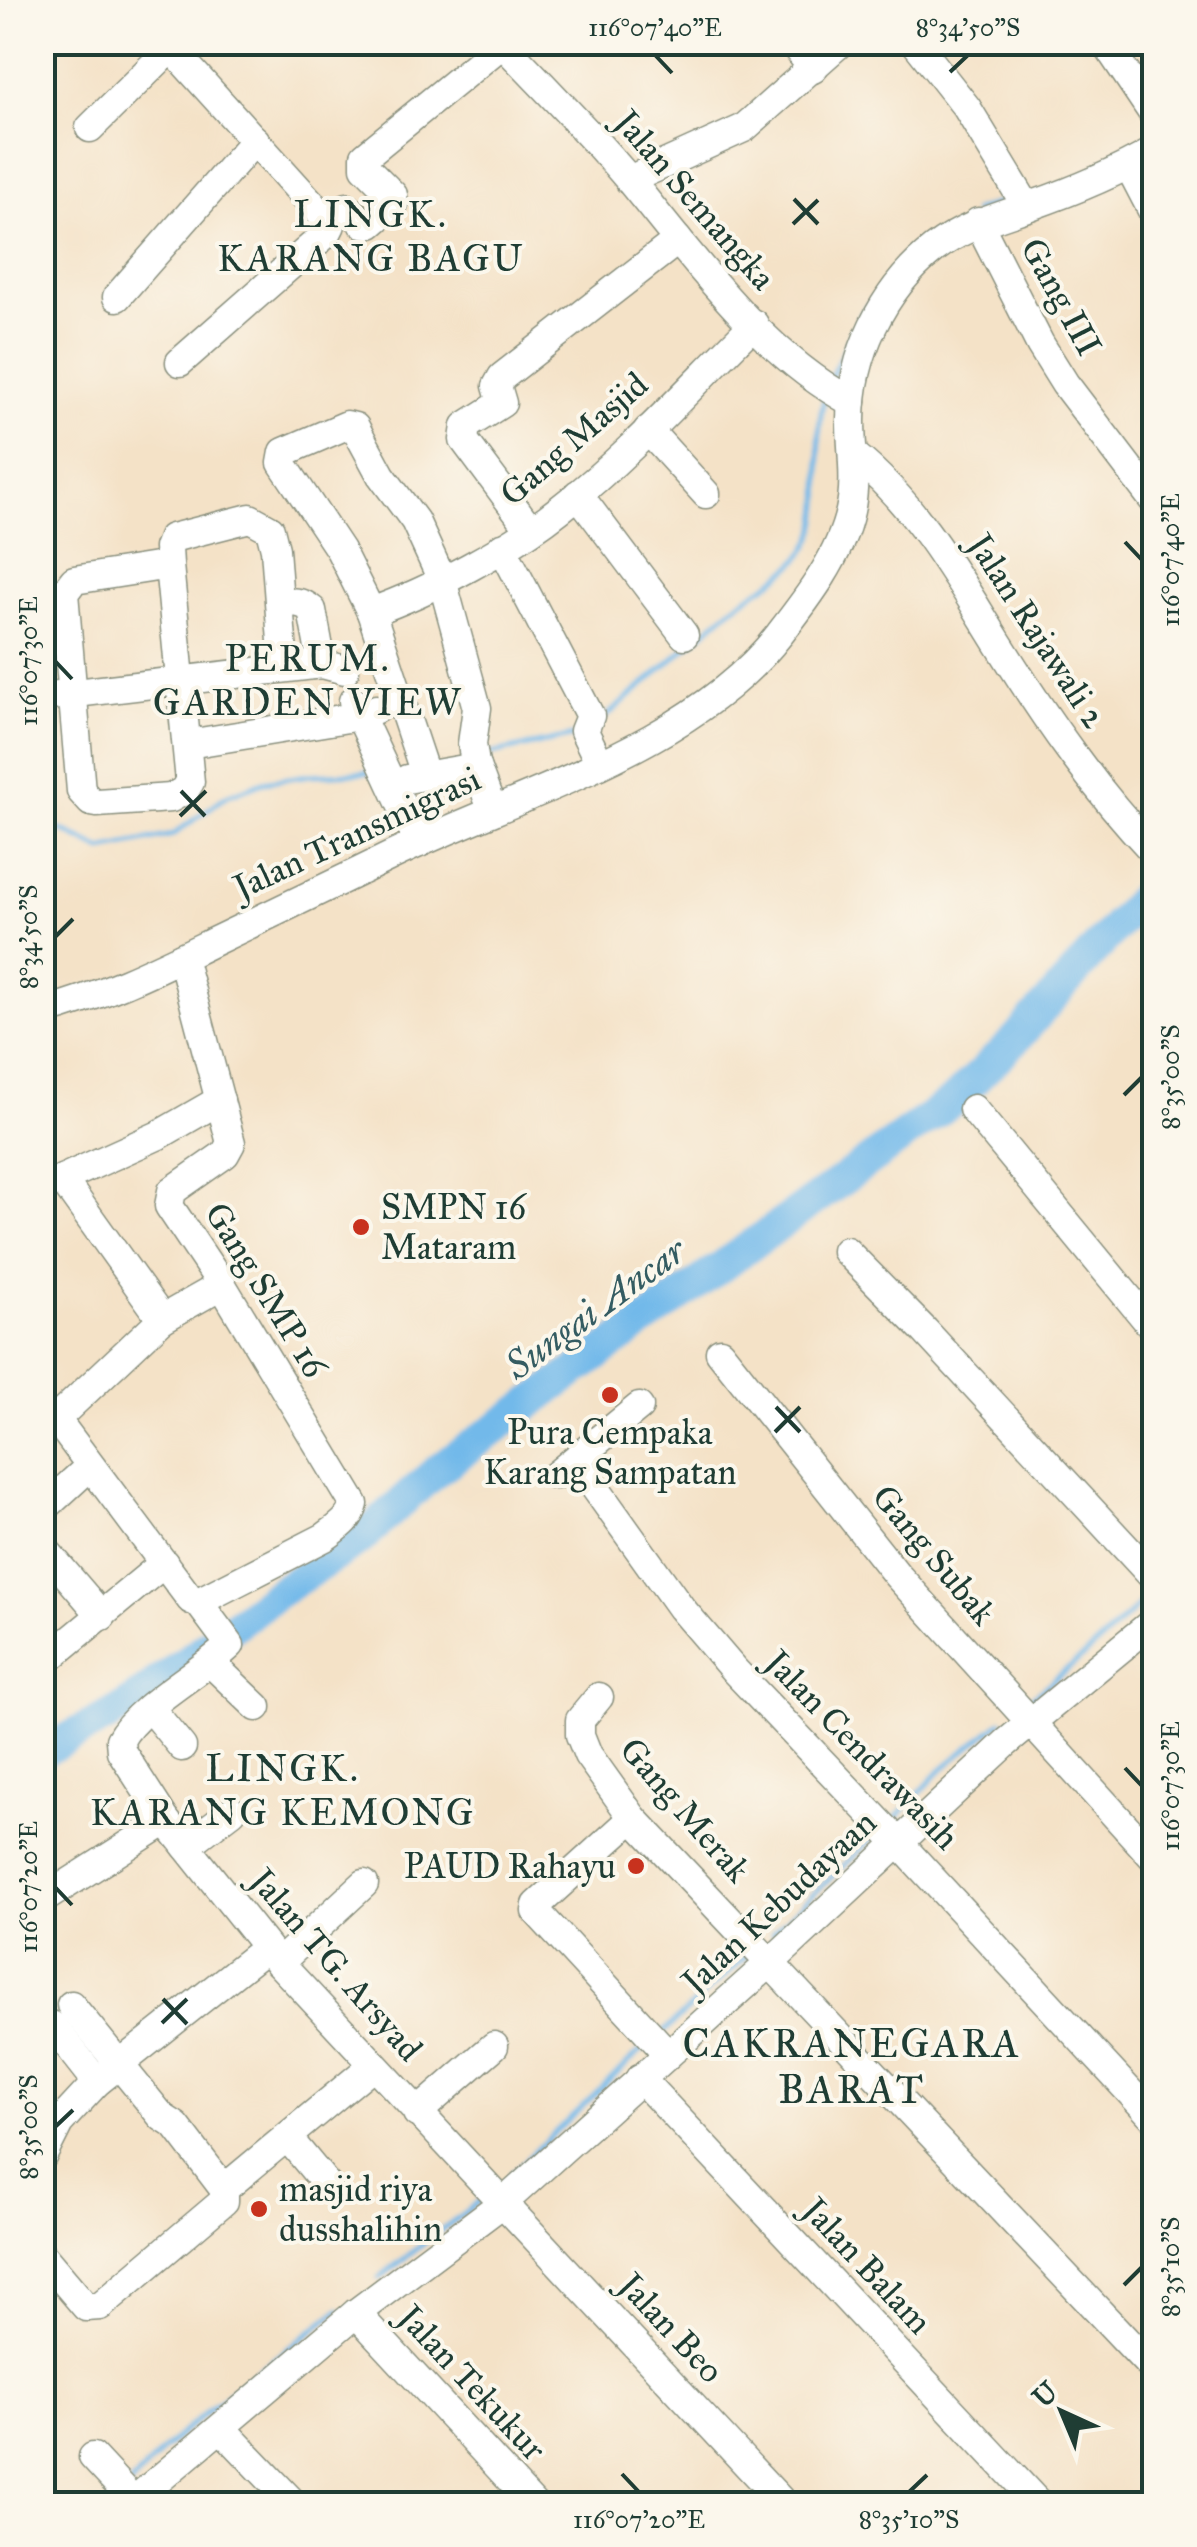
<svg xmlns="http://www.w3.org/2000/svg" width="1197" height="2547" font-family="'IM FELL Great Primer',serif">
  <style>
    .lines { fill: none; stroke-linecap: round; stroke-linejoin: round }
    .stream { stroke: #72b9ea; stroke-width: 5 }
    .river { stroke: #72b9ea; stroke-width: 32 }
    .minor-casing { stroke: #8a907e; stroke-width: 31 }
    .minor { stroke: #fff; stroke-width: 28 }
    .ticks { fill: none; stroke: #1f3d34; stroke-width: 4 }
    .poi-dot { fill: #c8321e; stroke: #fbf7ec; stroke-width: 4 }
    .labels { text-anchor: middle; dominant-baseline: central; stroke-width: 8; stroke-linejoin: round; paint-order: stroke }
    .street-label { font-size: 35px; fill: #1f3d34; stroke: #fbf7ec }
    .poi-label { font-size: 35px; fill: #1f3d34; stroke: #fbf7ec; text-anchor: start }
    .neighbourhood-label { font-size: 38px; letter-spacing: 2.5px; fill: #1f3d34; stroke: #fbf7ec }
    .water-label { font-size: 38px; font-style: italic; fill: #345c62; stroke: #fbf7ec }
    .quarter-label { font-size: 40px; letter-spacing: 2.5px; fill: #1f3d34; stroke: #fbf7ec }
    .neatline { fill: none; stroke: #1f3d34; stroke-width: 4 }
    .ticks-label { font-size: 25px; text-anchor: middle; fill: #1f3d34 }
  </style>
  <rect width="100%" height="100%" fill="#fbf7ec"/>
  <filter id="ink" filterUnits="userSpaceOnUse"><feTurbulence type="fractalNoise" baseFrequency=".01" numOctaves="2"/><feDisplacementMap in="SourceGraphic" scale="20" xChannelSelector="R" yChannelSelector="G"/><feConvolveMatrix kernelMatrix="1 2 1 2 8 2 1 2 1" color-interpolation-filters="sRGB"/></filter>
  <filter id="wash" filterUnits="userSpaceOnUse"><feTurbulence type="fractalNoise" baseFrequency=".0048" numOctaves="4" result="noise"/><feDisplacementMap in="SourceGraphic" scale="40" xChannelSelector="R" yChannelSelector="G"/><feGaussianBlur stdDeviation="2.25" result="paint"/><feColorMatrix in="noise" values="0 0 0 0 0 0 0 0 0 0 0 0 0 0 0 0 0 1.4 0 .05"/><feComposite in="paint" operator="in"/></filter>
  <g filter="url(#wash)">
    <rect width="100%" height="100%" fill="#f4e2c7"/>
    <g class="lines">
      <g class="stream">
        <polyline points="974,211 1001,202"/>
        <polyline points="831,377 859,318 873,299"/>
        <path d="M600 721C647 684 689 643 735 606 762 585 801 570 814 535 829 494 811 439 825 397"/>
        <polyline points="482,756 574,736"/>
        <polyline points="42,826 64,831 102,850 173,835 226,796 263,782 309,775 377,772"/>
        <polyline points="1027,1701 1090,1651 1154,1591"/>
        <polyline points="896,1818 942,1769 1002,1721"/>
        <polyline points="772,1933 871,1840"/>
        <polyline points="664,2032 750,1953"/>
        <polyline points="511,2174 644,2048"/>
        <polyline points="379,2278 482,2199"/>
        <path d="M131 2484C191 2416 268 2365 339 2310"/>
      </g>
      <polyline class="river" points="42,1752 124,1708 277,1593 361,1539 436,1471 954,1100 1014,1041 1154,884"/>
    </g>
  </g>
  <g filter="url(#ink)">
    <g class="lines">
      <defs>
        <g id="minor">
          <path d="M501 42C545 88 590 133 631 182 694 259 763 355 852 402"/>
          <polyline points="792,42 813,69"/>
          <polyline points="915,42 967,108 1027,207"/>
          <polyline points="1105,42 1154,115"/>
          <polyline points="171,48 331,225 327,233 180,362"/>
          <polyline points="90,128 177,42"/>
          <polyline points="1129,166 1154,214"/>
          <polyline points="629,180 744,128 841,42"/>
          <polyline points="327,217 347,207 363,223 371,224 394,204 393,195 365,167 365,156 502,44"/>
          <polyline points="978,222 1040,344 1065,384 1154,501"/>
          <polyline points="117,297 255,140"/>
          <polyline points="648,430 706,494"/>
          <path d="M853 454C919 507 958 579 1002 649 1047 721 1095 790 1154 852"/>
          <polyline points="578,494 684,635"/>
          <polyline points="531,530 464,440 466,426 502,403 497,386 502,377 678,240"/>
          <polyline points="502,547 590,716 584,731 600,764"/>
          <polyline points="169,565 74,580 64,593 81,791 91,802 97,803 171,798 185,790 190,782 169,565 168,548 172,538 250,518 270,529 275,549 284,668"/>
          <path d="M280 608C291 600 302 601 312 610L322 664"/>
          <path d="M371 612C430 591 511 548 560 509 630 455 691 386 754 324"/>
          <polyline points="42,697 322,664 345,670"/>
          <polyline points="353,701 419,843"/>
          <polyline points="188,744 360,716 376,709"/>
          <polyline points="425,774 371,612 340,550 282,463 284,452 347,425 355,427 381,475 415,521 442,580 477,708 472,744 475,764 492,809"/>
          <polyline points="407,779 476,767"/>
          <path d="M42 1012C103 996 161 967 217 940 277 911 336 883 395 854 520 794 692 747 779 635 807 599 840 557 850 511 857 481 851 451 851 421 851 355 882 290 934 249 964 226 995 218 1030 206 1073 191 1115 174 1154 151"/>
          <polyline points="973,1109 1154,1329"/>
          <path d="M62 1179 162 1319 56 1419 191 1600 198 1602 325 1537C338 1527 350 1521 354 1504L222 1285 169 1206 172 1191 225 1154 231 1143 182 957"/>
          <polyline points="42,1188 159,1135 220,1100"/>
          <polyline points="846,1251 925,1331 1154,1578"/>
          <polyline points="162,1319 222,1285"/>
          <polyline points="720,1352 897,1575 1154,1858"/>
          <polyline points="576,1461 681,1608 734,1670 898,1842 1154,2118"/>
          <polyline points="556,1475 639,1407"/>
          <polyline points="42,1510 90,1466"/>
          <polyline points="42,1546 102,1616"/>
          <path d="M198 1602 230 1645C201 1673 137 1707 120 1740L121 1751 166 1821 279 1963 784 2504"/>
          <polyline points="211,1663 257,1707"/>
          <polyline points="42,1664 164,1563"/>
          <polyline points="599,1697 580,1720 580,1735 588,1755 633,1818 1154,2370"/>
          <polyline points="150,1708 182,1747"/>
          <polyline points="633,1818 537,1905 536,1911 668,2054"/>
          <polyline points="186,1846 232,1811"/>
          <polyline points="42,1900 166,1821"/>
          <polyline points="279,1963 364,1884"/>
          <polyline points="71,2005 162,2117 176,2126 224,2189"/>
          <polyline points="53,2026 97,2082"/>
          <polyline points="640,2078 1039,2504"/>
          <polyline points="417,2113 494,2046"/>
          <polyline points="288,2138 327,2185"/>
          <polyline points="42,2157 59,2123 97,2082 266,1948"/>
          <polyline points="224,2189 372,2066"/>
          <polyline points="42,2255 86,2307 100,2306 224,2201 224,2189"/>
          <polyline points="356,2313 533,2504"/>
          <polyline points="222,2429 294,2504"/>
          <polyline points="93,2457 134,2501"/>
          <polyline points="130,2504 356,2313 504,2202 770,1963 1006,1743 1154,1621"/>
        </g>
      </defs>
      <use href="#minor" class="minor-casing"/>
      <use href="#minor" class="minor"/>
    </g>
  </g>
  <path class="ticks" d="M655 55 672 73M950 72 968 55M794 199 818 224M793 224 818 200M1125 542 1142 560M55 661 72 679M181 791 205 816M180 816 206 791M55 937 73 919M1124 1095 1142 1077M776 1407 800 1432M775 1432 800 1407M1125 1768 1142 1786M55 1887 72 1905M163 1999 187 2024M162 2023 187 1999M55 2127 73 2110M1124 2285 1142 2267M622 2474 639 2492M909 2492 927 2475"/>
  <g class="poi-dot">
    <circle cx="361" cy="1227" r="10"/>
    <circle cx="610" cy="1395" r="10"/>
    <circle cx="636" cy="1866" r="10"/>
    <circle cx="259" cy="2209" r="10"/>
  </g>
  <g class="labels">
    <g class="street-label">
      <text transform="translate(695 200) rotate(49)">Jalan Semangka</text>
      <text transform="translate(1061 297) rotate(61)">Gang III</text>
      <text transform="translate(574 439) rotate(-41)">Gang Masjid</text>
      <text transform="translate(1037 631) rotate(57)">Jalan Rajawali 2</text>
      <text transform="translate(357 833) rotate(-25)">Jalan Transmigrasi</text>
      <text transform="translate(266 1290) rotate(58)">Gang SMP 16</text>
      <text transform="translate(934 1555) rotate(50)">Gang Subak</text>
      <text transform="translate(862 1750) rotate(46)">Jalan Cendrawasih</text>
      <text transform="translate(685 1810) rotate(49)">Gang Merak</text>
      <text transform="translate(779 1902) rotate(-43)">Jalan Kebudayaan</text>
      <text transform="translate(336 1965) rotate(49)">Jalan TG. Arsyad</text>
      <text transform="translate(867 2266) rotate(47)">Jalan Balam</text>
      <text transform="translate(671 2328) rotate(47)">Jalan Beo</text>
      <text transform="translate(472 2383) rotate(47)">Jalan Tekukur</text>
    </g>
    <g class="poi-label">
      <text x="381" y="1207">SMPN 16<tspan x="381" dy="40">Mataram</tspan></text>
      <text x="610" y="1432" text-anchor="middle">Pura Cempaka<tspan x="610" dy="40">Karang Sampatan</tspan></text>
      <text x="616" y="1866" text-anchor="end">PAUD Rahayu</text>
      <text x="279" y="2189">masjid riya<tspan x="279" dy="40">dusshalihin</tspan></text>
    </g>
    <g class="neighbourhood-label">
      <text x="371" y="214">LINGK.<tspan x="371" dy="44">KARANG BAGU</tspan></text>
      <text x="308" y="658">PERUM.<tspan x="308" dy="44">GARDEN VIEW</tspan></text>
      <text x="283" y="1768">LINGK.<tspan x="283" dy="44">KARANG KEMONG</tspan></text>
    </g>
    <g class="water-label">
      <text transform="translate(595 1308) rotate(-36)">Sungai Ancar</text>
    </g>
    <g class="quarter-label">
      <text x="852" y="2043">CAKRANEGARA<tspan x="852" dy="46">BARAT</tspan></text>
    </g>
  </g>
  <rect width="1197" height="2547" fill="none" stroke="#fbf7ec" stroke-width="110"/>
  <g transform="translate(1062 2412) rotate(316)" stroke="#fbf7ec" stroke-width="8" paint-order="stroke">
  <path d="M0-8L18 38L0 25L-18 38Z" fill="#1f3d34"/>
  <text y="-15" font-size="28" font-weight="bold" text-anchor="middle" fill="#1f3d34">U</text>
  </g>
  <rect x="55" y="55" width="1087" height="2437" class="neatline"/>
  <g class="ticks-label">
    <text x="655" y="36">116°07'40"E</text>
    <text x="968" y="36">8°34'50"S</text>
    <text transform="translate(1170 560) rotate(-90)" y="9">116°07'40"E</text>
    <text transform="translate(28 661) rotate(-90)" y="9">116°07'30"E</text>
    <text transform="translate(28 937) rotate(-90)" y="9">8°34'50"S</text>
    <text transform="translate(1170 1077) rotate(-90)" y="9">8°35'00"S</text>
    <text transform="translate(1170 1786) rotate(-90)" y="9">116°07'30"E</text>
    <text transform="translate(28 1887) rotate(-90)" y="9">116°07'20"E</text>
    <text transform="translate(28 2127) rotate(-90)" y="9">8°35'00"S</text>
    <text transform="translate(1170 2267) rotate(-90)" y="9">8°35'10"S</text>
    <text x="639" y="2528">116°07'20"E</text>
    <text x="909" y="2528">8°35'10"S</text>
  </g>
</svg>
